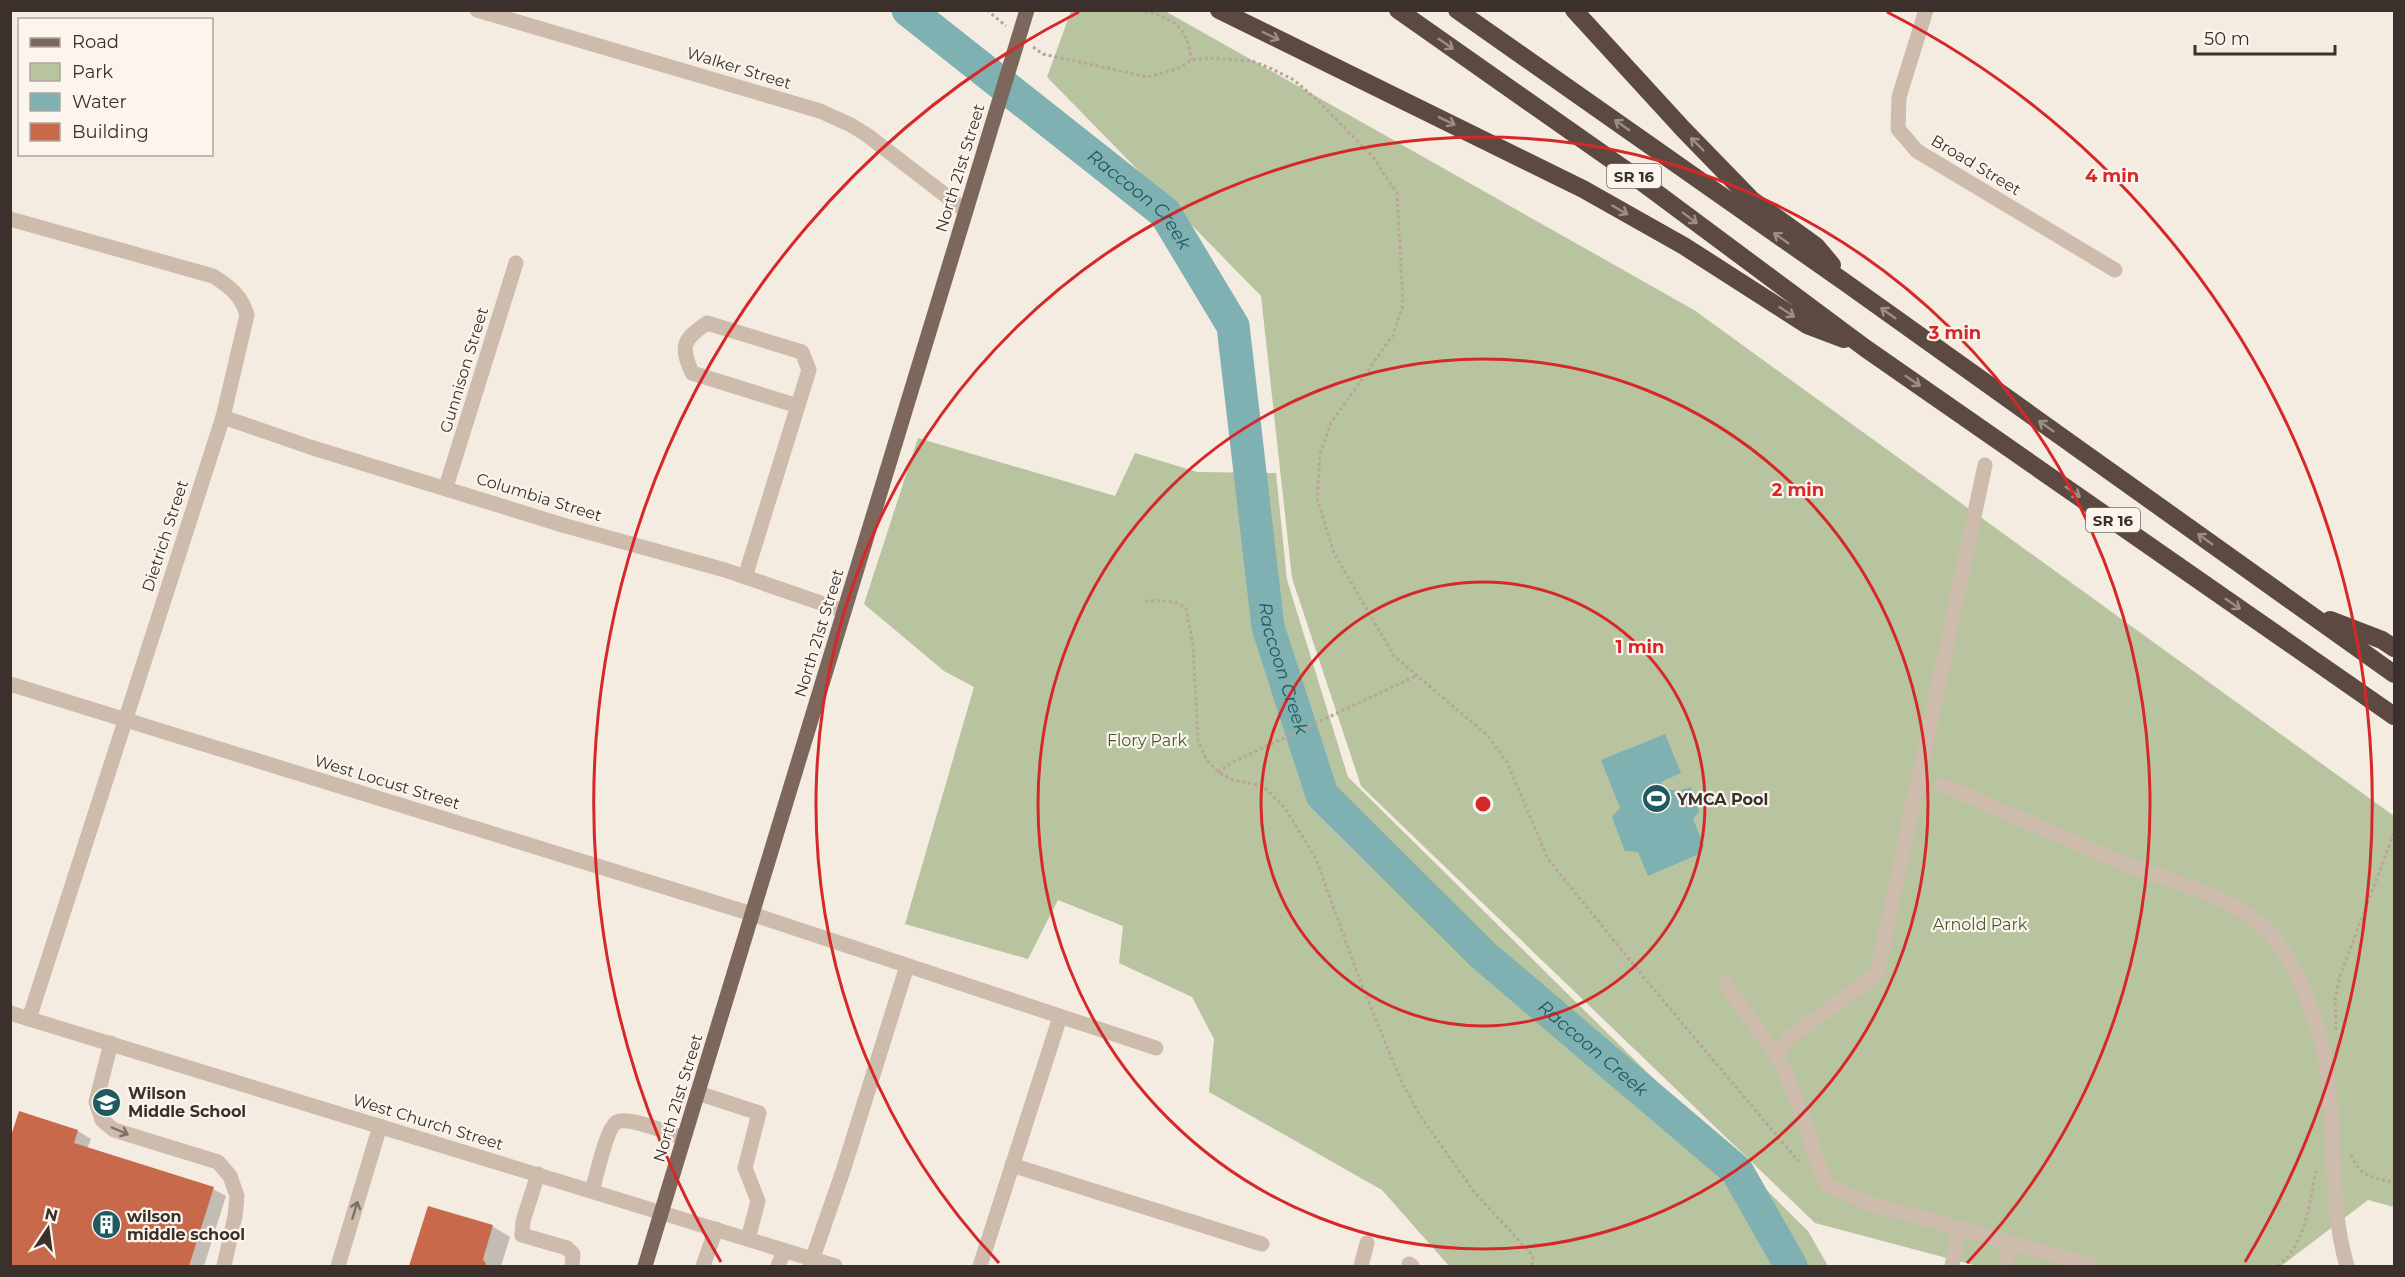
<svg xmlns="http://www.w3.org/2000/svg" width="2405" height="1277" font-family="Montserrat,sans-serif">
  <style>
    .green { fill: #b8c4a0 }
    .water { fill: #7fb0b2 }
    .shadow { fill: #0003 }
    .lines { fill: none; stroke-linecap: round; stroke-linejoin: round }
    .river { stroke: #7fb0b2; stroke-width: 33 }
    .building { fill: #c8694b }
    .path { stroke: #b9a596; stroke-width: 3; stroke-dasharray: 3 3; stroke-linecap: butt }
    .minor { stroke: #cdbbac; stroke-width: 15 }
    .major { stroke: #7d675c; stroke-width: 15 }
    .highway { stroke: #5c4a42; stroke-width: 18 }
    .oneway { stroke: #9c8e87 }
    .oneway2 { stroke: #7d6f65 }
    .ring { fill: none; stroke: #d62828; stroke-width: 3 }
    .labels { text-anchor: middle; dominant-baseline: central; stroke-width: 4.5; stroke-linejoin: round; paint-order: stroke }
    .shield { fill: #fbf5ee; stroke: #756b66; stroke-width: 1.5 }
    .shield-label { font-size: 15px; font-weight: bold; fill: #3b302b }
    .street-label { font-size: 16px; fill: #3b302b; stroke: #fbf5ee }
    .park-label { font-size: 16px; fill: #4a5a2e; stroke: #fbf5ee }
    .poi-label { font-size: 16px; font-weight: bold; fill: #3b302b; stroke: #fbf5ee; text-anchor: start }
    .water-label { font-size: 18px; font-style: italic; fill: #1f5a5e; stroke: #fbf5ee }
    .centre { fill: #d62828; stroke: #fbf5ee; stroke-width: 3 }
    .ring-label { font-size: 18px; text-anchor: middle; font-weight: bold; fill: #d62828; stroke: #fbf5ee; stroke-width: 4.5; stroke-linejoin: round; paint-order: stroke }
  </style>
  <rect width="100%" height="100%" fill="#f4ebe1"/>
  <g class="green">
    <polygon points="1071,11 1165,11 1694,310 2394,816 2394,1207 2368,1200 2281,1266 1977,1266 1815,1223 1361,786 1292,578 1261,296 1047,77"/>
    <polygon points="918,438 1115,496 1135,453 1197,472 1276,473 1287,580 1348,777 1808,1231 1828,1266 1449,1266 1382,1190 1209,1092 1214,1039 1192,997 1119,963 1123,926 1058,900 1028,959 905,924 974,687 944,671 864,604"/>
  </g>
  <polygon class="water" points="1665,734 1681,773 1661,782 1664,789 1678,791 1691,787 1699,812 1693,819 1704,846 1701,853 1648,876 1638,852 1625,851 1612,817 1620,808 1601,760"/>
  <g class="shadow">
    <polygon points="78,1131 91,1139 87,1149 213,1189 226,1196 204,1266 10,1266 10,1144"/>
    <polygon points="429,1207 492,1226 510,1237 501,1266 411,1266"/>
  </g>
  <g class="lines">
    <path class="river" id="s1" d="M908 10 1165 213 1233 326 1268 627 1322 795 1484 956 1737 1171 1791 1266"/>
  </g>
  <g class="building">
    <polygon points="19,1111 78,1130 74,1143 214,1187 189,1266 10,1266 10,1139"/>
    <polygon points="428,1206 493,1225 483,1259 487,1266 409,1266"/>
  </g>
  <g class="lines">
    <g class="path">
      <polyline points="987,10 1006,26"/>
      <path d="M1139 10C1155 13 1178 20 1185 36 1189 43 1190 52 1192 60"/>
      <polyline points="1033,47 1043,54 1148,77 1176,69 1192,60 1210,58 1252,61 1272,69 1294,80 1316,99 1372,156 1397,193 1403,305 1393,335 1331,423 1320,454 1317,498 1334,553 1394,656 1487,735 1507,762 1548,859 1645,979 1799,1162"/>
      <path d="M1145 601C1158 601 1175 599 1186 608L1193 645 1198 740 1206 759 1218 772 1233 780 1263 786 1285 808 1316 859 1361 983 1401 1081 1421 1117 1475 1193 1533 1256 1532 1266"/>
      <polyline points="1218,772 1233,762 1416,676"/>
      <polyline points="2336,1030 2335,999 2340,976 2394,833"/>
      <path d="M2351 1155C2359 1177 2374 1177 2394 1183"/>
      <path d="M2278 1266C2306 1244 2309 1204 2316 1171"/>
    </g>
    <g class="minor">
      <polyline points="477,10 820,111 851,125 867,135 966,211"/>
      <polyline points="1926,10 1899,97 1898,129 1917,151 2115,270"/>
      <path d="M10 219 213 276C229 286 242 296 247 315L223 417 29 1019"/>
      <polyline points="223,417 310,447 566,526 725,570 844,611"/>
      <path d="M1985 465 1877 974 1790 1037 1776 1055C1799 1095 1809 1143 1827 1185L1864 1202 2094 1266"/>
      <polyline points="446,487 516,263"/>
      <path d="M745 577 809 370 802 352 707 323C683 340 680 345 692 373L798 406"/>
      <polyline points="10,684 752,914 1156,1048"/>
      <path d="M1942 785C2004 811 2065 839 2126 864 2174 884 2231 894 2269 932 2296 960 2319 1025 2326 1064 2337 1130 2328 1203 2347 1266"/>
      <polyline points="1725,984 1776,1055"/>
      <polyline points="10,1013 835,1266"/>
      <polyline points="111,1043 96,1102 102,1120 114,1130 218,1162 230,1176 237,1196 235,1216 224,1266"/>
      <polyline points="698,1093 759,1113 745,1168 758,1201 748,1239"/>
      <polyline points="1012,1165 1262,1244"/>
      <polyline points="538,1174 523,1221 522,1235 567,1248 573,1254 572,1266"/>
      <path d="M592 1191C596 1178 607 1126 617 1122 630 1116 670 1134 684 1138"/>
      <polyline points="1409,1264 1412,1266"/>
      <polyline points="338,1266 380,1126"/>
      <polyline points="703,1266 716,1229"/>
      <polyline points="778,1266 784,1251"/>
      <polyline points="810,1266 843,1171 907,966"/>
      <polyline points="980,1266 1060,1017"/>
      <polyline points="1361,1266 1367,1243"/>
      <polyline points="1952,1266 1959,1228"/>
      <polyline points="2006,1266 2009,1242"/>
    </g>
    <polyline class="major" points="645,1266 1027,10"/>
    <g class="highway">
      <polyline points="1219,10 1583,189 1684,246 1807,325 1844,339"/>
      <polyline points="1398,10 1623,168 1865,348 2394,716"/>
      <polyline points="1457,10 1846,283 2394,674"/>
      <polyline points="1574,10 1683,129 1752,200 1816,246 1832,265"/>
      <polyline points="2330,620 2382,640 2394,648"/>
    </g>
  </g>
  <defs><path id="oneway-shaft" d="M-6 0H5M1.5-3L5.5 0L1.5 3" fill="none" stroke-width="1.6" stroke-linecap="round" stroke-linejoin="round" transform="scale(1.5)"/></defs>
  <g class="oneway">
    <use href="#oneway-shaft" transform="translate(1271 36) rotate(26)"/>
    <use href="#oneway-shaft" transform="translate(1446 44) rotate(35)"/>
    <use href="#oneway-shaft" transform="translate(1447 121) rotate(26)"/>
    <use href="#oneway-shaft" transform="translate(1622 125) rotate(-145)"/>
    <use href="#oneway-shaft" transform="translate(1697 144) rotate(-135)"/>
    <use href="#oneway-shaft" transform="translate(1620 210) rotate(30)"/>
    <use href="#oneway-shaft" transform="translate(1690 218) rotate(37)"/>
    <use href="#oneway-shaft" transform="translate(1781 238) rotate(-145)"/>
    <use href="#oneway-shaft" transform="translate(1787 312) rotate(33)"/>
    <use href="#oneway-shaft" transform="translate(1888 313) rotate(-145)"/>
    <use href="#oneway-shaft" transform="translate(1913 381) rotate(35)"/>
    <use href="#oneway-shaft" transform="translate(2046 426) rotate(-145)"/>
    <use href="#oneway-shaft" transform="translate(2073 492) rotate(35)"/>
    <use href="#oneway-shaft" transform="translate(2205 539) rotate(-145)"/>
    <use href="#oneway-shaft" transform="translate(2233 604) rotate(35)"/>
  </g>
  <g class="oneway2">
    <use href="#oneway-shaft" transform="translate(120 1131) rotate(23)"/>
    <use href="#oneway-shaft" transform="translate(355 1210) rotate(-73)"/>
  </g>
  <g class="ring">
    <circle cx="1483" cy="804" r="222"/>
    <circle cx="1483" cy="804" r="445"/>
    <path d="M999 1263A667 667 0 1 1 1967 1263"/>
    <path d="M721 1262A889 889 0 0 1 1079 12M1887 12A889 889 0 0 1 2245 1262"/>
  </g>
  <defs>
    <symbol id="stadium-disc" viewBox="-11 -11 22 22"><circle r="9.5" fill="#1f5a5e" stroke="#fbf5ee"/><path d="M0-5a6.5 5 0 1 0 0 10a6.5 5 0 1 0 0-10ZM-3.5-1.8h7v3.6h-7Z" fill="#fff"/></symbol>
    <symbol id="school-disc" viewBox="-11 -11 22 22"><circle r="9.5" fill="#1f5a5e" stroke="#fbf5ee"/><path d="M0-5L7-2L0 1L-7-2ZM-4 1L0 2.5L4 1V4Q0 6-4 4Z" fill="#fff"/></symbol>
    <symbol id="building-disc" viewBox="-11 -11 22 22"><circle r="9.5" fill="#1f5a5e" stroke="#fbf5ee"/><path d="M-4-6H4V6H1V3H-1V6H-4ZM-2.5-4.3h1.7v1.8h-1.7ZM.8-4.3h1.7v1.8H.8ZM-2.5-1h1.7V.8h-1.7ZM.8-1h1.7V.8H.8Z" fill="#fff"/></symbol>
  </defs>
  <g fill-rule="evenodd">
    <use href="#stadium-disc" x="1640" y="782" width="33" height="33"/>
    <use href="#school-disc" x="90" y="1086" width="33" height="33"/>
    <use href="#building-disc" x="90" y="1208" width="33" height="33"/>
  </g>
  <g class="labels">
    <g class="shield">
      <rect x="1607" y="164" width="54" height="24" rx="4.5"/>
      <rect x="2086" y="508" width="54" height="24" rx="4.5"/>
    </g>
    <g class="shield-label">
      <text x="1634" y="176">SR 16</text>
      <text x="2113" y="520">SR 16</text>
    </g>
    <g class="street-label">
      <text transform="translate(739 68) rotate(17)">Walker Street</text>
      <text transform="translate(1976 165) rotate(31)">Broad Street</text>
      <text transform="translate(960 168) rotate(-73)">North 21st Street</text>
      <text transform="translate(464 370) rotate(-73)">Gunnison Street</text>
      <text transform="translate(539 497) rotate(17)">Columbia Street</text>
      <text transform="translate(165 536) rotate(-72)">Dietrich Street</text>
      <text transform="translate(819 633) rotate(-73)">North 21st Street</text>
      <text transform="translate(387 782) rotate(17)">West Locust Street</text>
      <text transform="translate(678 1098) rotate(-73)">North 21st Street</text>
      <text transform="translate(428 1122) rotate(17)">West Church Street</text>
    </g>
    <g class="park-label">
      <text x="1147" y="740">Flory Park</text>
      <text x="1980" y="924">Arnold Park</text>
    </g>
    <g class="poi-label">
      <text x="1677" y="799">YMCA Pool</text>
      <text x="128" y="1093">Wilson<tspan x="128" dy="18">Middle School</tspan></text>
      <text x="127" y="1216">wilson<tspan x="127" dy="18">middle school</tspan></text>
    </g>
    <g class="water-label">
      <text stroke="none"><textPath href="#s1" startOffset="300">Raccoon Creek</textPath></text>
      <text stroke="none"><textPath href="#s1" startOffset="806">Raccoon Creek</textPath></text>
      <text stroke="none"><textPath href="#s1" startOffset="1310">Raccoon Creek</textPath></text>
    </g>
  </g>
  <circle cx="1483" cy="804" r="9" class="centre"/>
  <g class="ring-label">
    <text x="2112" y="182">4 min</text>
    <text x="1955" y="339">3 min</text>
    <text x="1798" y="496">2 min</text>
    <text x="1640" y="653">1 min</text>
  </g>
  <rect width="2405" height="1277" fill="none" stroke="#3b302b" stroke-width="24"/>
  <rect x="18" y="18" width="195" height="138" fill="#fbf5ee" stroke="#aea6a0" stroke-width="1.5"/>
  <rect x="30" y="38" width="30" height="9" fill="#7d675c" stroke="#aea6a0" stroke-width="1.5"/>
  <text x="72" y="48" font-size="18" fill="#3b302b">Road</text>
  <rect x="30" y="63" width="30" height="18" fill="#b8c4a0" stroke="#aea6a0" stroke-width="1.5"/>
  <text x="72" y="78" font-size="18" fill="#3b302b">Park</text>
  <rect x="30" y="93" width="30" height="18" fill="#7fb0b2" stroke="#aea6a0" stroke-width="1.5"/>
  <text x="72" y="108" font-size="18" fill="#3b302b">Water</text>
  <rect x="30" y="123" width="30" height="18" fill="#c8694b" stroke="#aea6a0" stroke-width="1.5"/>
  <text x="72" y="138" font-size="18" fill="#3b302b">Building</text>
  <g transform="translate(48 1229) rotate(13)" stroke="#fbf5ee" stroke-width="4.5" paint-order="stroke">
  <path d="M0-4.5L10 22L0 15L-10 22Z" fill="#3b302b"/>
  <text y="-9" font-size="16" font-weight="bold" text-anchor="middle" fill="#3b302b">N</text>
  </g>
  <path d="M2195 45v9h140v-9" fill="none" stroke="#3b302b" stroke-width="3"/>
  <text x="2204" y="45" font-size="18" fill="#3b302b" stroke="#fbf5ee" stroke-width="4.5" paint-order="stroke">50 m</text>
</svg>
